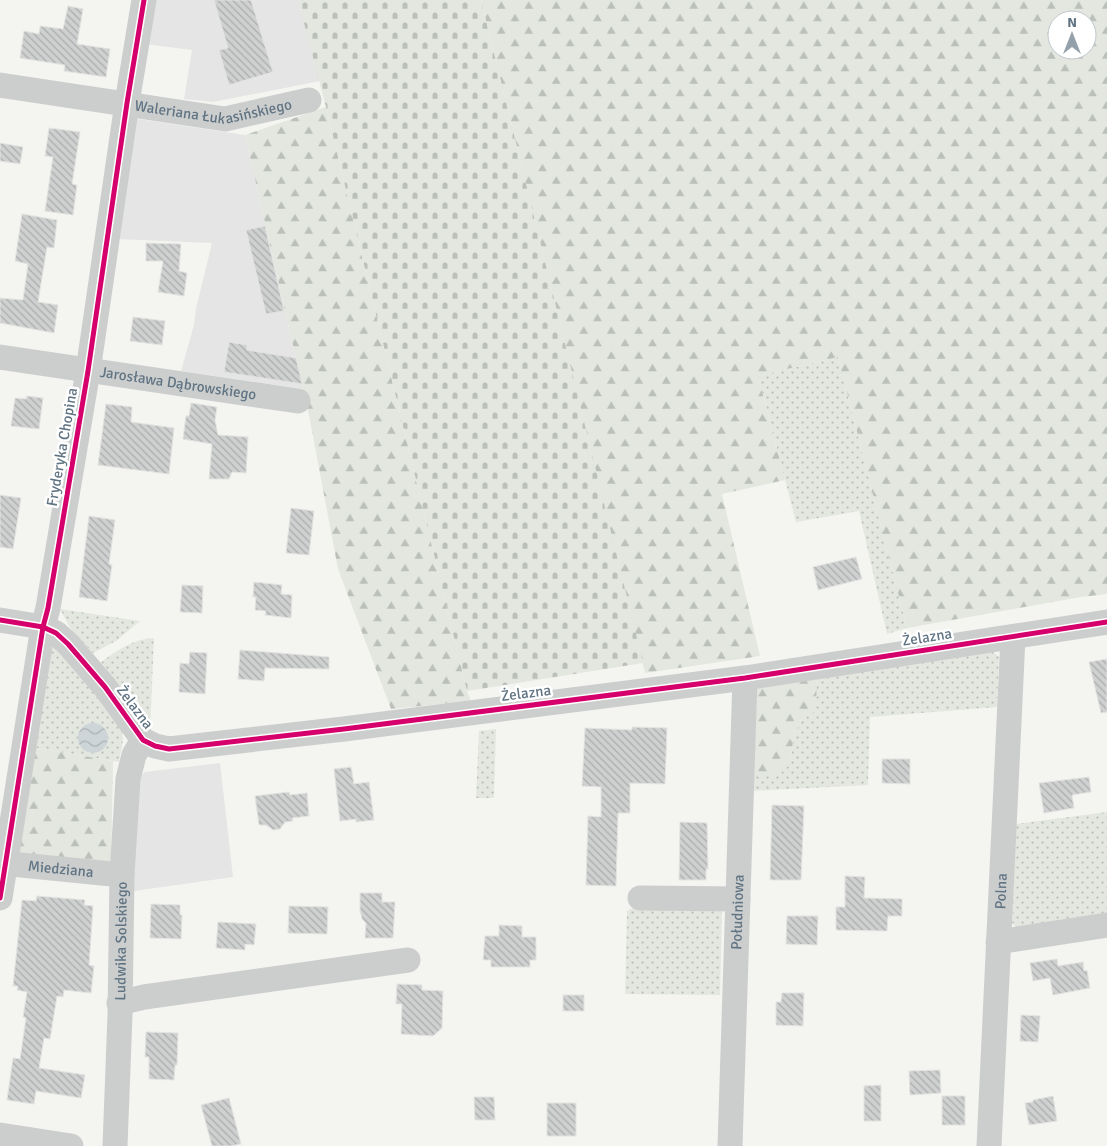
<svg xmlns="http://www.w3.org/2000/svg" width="1107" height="1146" font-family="Signika,sans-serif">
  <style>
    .built { fill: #e4e5e4 }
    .grass { fill: url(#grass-dots) }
    .forest { fill: url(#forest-firs); fill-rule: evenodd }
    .cemetery { fill: url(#cemetery-stones) }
    .water { fill: url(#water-waves) }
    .building { fill: url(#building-back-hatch); stroke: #e3e3e1 }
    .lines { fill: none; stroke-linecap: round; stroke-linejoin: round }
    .minor { stroke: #cccece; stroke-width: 25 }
    .cycleway-casing { stroke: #fff; stroke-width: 8 }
    .cycleway { stroke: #d6006c; stroke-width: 5 }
    .labels { text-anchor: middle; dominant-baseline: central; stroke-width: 5; stroke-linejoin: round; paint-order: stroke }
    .street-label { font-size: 15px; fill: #617483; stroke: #fff }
  </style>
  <defs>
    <pattern id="grass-dots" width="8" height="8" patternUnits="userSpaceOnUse" patternTransform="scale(1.25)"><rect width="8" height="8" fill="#e3e7df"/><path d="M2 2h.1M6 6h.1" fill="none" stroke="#bbc0ba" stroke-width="1.8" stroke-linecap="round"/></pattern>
    <pattern id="forest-firs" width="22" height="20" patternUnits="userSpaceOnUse" patternTransform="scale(1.25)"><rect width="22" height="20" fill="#e3e7df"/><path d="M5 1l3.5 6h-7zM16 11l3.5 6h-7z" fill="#bbc0ba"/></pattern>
    <pattern id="cemetery-stones" width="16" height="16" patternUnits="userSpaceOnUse" patternTransform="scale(1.25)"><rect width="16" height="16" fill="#e3e7df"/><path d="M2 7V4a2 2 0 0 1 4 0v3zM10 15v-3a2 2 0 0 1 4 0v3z" fill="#bbc0ba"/></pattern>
    <pattern id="water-waves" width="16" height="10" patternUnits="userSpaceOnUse" patternTransform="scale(1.25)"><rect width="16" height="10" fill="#cdd5d8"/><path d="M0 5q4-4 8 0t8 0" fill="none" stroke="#aab1b5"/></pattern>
    <pattern id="building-back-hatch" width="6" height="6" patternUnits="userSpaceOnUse" patternTransform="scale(1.25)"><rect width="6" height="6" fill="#cfd0d0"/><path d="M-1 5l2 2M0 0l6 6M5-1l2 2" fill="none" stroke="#abadae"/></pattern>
  </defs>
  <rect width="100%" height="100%" fill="#f4f4f1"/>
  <g class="built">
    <polygon points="153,0 298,0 320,81 213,102 184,99 192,50 145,44"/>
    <polygon points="131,118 245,135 303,389 181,371 194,325 196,309 212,243 117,239"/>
    <polygon points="220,763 233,877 134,891 135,781 145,772"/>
  </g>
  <g class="grass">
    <polygon points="838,357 907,628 887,634 859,511 796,522 758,376"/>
    <polygon points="60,609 140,621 116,641 93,653 73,633"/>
    <path d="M154 638 150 731 101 662C118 650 133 639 154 638Z"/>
    <polygon points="51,641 121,722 123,740 119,762 36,748"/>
    <polygon points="992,651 999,657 997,707 870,717 868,785 751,791 751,775 790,764 794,735 802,719 813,713 817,678"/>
    <polygon points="496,729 494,798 476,798 479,731"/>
    <polygon points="1107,812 1107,916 1019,930 1012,923 1016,824"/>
    <polygon points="637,906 722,907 720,995 625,994 627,911"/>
  </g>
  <g class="forest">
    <path d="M481 0H1107V594L1081 597 907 628 838 357 758 376 785 480 722 494 760 656 645 673ZM1057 20H1087V50H1057Z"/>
    <polygon points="326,107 467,691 471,701 391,709 338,569 309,415 245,135"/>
    <polygon points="817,678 816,704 813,713 802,719 794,735 790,764 779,775 751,775 755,691 759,687"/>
    <polygon points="36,748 113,761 111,865 18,857"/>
  </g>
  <polygon class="cemetery" points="298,0 481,0 643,663 467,691 326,107"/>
  <circle class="water" cx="93" cy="738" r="15"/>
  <g class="building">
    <polygon points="214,0 251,0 273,72 229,85 219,50 228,48"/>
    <polygon points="68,6 83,9 77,44 110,49 106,77 64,71 65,65 20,58 24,31 39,34 40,26 63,29"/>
    <polygon points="49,128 80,132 72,184 77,185 73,215 45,211 53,157 45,156"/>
    <polygon points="0,143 23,147 20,164 0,161"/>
    <polygon points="22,214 57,220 54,248 47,247 38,302 58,305 54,333 0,323 0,298 23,300 28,264 15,261"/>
    <polygon points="265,226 284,311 266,314 246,230"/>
    <polygon points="146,243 181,244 179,271 187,273 184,296 158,292 163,261 146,261"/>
    <polygon points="133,317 165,321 162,345 130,341"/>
    <polygon points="229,342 247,345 247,350 296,358 302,384 224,372"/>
    <polygon points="27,396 43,398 39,429 11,426 15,398 26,399"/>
    <polygon points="191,403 217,407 215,420 218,435 248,437 246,473 232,472 229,479 209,479 212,444 183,439 186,416 189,416"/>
    <polygon points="106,404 132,407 131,422 174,428 169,474 98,465"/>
    <polygon points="0,495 21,498 13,549 0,547"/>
    <polygon points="291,508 314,511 309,555 286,553"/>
    <polygon points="89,516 115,520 109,564 112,565 107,601 79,597"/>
    <polygon points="856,557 862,579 818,590 813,567"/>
    <polygon points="254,582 282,585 281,594 292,595 291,618 265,615 266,611 255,610 256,597 253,597"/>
    <polygon points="182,585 203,586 202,613 180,612"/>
    <polygon points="240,650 329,657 329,669 265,668 264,681 238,679"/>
    <polygon points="190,652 207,653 205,694 179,692 180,663 189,664"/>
    <polygon points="1107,659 1107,712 1101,713 1089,662"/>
    <polygon points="632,727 667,728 665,784 630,783 630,813 618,813 616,886 586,885 588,816 601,817 601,787 582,786 585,728 632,730"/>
    <polygon points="882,759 910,759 910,784 882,783"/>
    <polygon points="351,767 354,784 369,782 374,820 356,822 356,819 340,821 334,769"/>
    <polygon points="1089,777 1091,792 1072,795 1074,808 1044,813 1039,783"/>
    <polygon points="289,792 290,795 307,793 309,816 292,818 293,821 285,822 280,829 273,830 266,825 259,825 255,796"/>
    <polygon points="772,805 804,806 801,880 770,880"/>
    <polygon points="680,822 707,823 708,869 706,869 706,880 679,880"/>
    <polygon points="845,876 865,877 864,898 902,899 902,916 888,916 887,931 836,930 836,907 845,907"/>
    <polygon points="360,893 382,893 382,902 395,902 393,938 365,938 366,923 362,919 360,910"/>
    <polygon points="37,896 85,900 84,905 93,906 89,965 94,966 91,993 64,990 63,997 57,996 50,1039 44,1038 39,1068 85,1075 81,1098 36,1091 34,1104 7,1100 13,1058 20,1059 26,1018 23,1017 27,992 17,990 18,986 13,986 22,900 36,901"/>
    <polygon points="151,904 180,905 180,915 182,915 181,939 150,938"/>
    <polygon points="289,906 328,907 327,934 288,933"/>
    <polygon points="787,916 818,916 817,945 786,944"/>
    <polygon points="218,922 256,924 254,945 245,944 245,950 216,948"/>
    <polygon points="499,925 522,926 522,937 536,937 536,960 530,960 530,967 491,967 491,960 483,960 485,936 499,936"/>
    <polygon points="1057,959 1058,966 1083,962 1084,971 1087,970 1090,988 1053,995 1050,978 1033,981 1030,963"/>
    <polygon points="397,984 422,985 422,990 443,991 442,1028 433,1036 401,1034 402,1004 396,1004"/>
    <polygon points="782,993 804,993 803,1026 776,1025 776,1002 781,1002"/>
    <rect x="563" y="995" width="21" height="16"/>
    <polygon points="1021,1015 1040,1016 1038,1042 1020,1041"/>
    <polygon points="146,1032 178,1033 177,1065 175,1065 174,1080 149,1079 149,1057 145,1057"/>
    <polygon points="940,1070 941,1093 910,1095 909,1071"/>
    <polygon points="881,1085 881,1121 864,1121 864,1086"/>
    <rect x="942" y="1096" width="23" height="29"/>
    <polygon points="1053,1096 1057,1121 1029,1125 1025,1103 1033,1102 1033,1100"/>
    <polygon points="474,1097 494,1097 495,1120 475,1120"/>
    <polygon points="229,1098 241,1144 231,1146 212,1146 201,1105"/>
    <rect x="547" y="1103" width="29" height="33"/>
  </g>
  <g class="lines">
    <g class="minor">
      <path id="s1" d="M0 85 225 119 309 100"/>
      <path id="s2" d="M0 357 298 401"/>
      <polyline points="0,620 43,627 56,633 68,644 105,687 143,740 155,746 169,749 344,729 745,678 1107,622"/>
      <path id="s3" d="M0 863 122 875"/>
      <polyline points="0,898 43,627 48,608 88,371 127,103 144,0"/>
      <polyline points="640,898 738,899"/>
      <polyline points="998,942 1107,925"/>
      <polyline points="119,1003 144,997 408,960"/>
      <polyline points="0,1135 71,1146"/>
      <path id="s4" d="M115 1146 120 1015 122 875 128 779 134 755 143 740"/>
      <path id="s5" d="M730 1146 745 678"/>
      <path id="s6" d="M989 1146 1013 637"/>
    </g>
    <defs>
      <g id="cycleway">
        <polyline points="0,620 43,627 56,633 68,644 105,687 143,740 155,746 169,749 344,729 745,678 1107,622"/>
        <polyline points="0,898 43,627 48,608 88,371 127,103 144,0"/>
      </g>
    </defs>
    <use href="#cycleway" class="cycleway-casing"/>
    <use href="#cycleway" class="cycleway"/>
  </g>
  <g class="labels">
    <g class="street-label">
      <text stroke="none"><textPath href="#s1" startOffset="216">Waleriana Łukasińskiego</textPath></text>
      <text stroke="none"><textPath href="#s2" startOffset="180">Jarosława Dąbrowskiego</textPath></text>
      <text transform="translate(62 447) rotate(-80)">Fryderyka Chopina</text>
      <text transform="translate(927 637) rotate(-9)">Żelazna</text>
      <text transform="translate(526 693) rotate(-7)">Żelazna</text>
      <text transform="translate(135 707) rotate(53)">Żelazna</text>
      <text stroke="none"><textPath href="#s3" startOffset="61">Miedziana</textPath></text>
      <text stroke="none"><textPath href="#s6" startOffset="255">Polna</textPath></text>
      <text stroke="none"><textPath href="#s5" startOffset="234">Południowa</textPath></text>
      <text stroke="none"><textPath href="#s4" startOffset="205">Ludwika Solskiego</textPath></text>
    </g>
  </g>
  <g transform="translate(1072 35)"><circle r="24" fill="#ffffff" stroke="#c0c7cd"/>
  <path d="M0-4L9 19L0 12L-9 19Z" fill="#94a1aa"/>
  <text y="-8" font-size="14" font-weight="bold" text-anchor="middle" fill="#617483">N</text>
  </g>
</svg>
